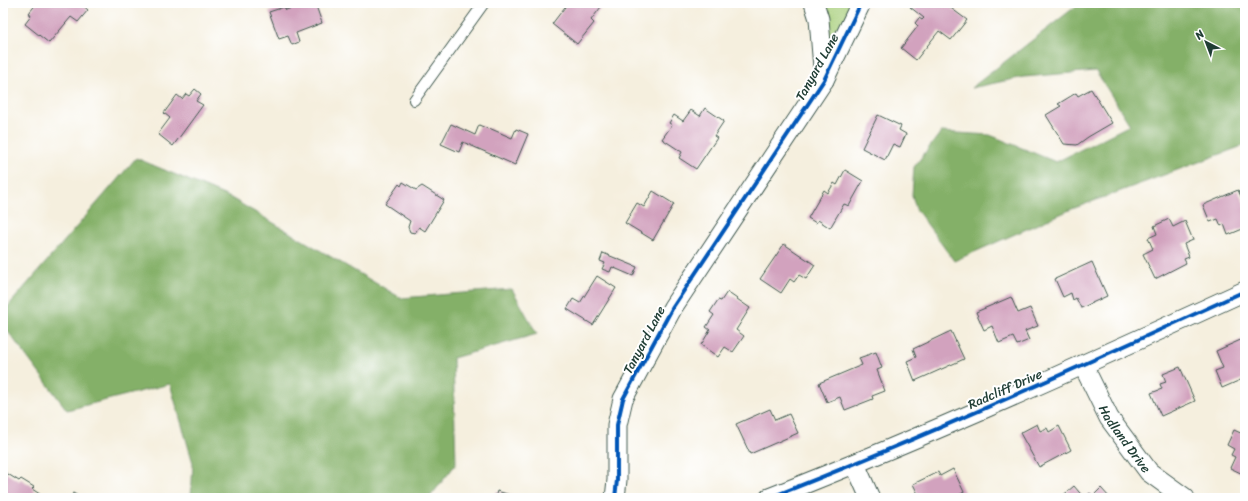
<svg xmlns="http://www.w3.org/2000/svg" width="1248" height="501" font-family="Sriracha,sans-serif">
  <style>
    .green { fill: #a6cd78; stroke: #628556 }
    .forest { fill: #84b068; stroke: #52764e }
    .building { fill: #d2a2be }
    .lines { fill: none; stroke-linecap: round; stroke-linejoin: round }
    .lane-casing { stroke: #3f584e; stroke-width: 12 }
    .street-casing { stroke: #3f584e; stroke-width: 21 }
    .lane { stroke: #fff; stroke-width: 10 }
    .street { stroke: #fff; stroke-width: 19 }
    .cycleway-casing { stroke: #fff; stroke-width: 6 }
    .cycleway { stroke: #0057b8; stroke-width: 4 }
    .labels { text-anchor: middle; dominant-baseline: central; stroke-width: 4; stroke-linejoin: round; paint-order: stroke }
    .street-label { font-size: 13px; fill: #1f3d34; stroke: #fff }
  </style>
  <rect width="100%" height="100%" fill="#fff"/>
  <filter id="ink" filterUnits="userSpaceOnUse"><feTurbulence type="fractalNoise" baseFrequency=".025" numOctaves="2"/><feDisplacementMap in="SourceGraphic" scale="8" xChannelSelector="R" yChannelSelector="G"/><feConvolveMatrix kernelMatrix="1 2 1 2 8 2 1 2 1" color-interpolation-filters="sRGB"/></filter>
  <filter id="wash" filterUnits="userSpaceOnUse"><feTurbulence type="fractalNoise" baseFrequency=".012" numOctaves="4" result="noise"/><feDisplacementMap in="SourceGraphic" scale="16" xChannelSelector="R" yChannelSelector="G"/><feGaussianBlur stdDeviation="0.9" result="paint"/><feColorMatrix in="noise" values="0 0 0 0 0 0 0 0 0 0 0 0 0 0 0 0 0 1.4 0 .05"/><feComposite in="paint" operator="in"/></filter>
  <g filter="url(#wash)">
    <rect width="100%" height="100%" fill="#f5efde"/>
    <polygon class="green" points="822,3 856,3 830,59"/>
    <g class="forest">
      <polygon points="1080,3 1245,3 1245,145 1072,209 954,261 916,209 912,195 914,167 941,132 990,135 1056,162 1130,125 1096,71 1024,77 971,88"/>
      <polygon points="136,158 231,198 401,298 512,289 537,334 453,358 456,464 429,498 191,498 193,463 170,384 67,410 3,325 3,312"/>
    </g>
    <g id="blocks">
      <g class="building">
        <polygon points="37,3 80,3 88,10 78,22 71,17 49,43 25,24 31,16 29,13"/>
        <polygon points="306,3 315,3 322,23 296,33 299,42 292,45 288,36 279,39 269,12 284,7 286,10"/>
        <polygon points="568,3 604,3 591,20 594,23 577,44 552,24"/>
        <polygon points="913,3 944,3 967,20 951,40 939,31 916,60 901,48 918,26 915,23 919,18 922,20 924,18 910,7"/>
        <polygon points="195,89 201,94 196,101 203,105 173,146 158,134 170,118 164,113 177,95 182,99 186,94 189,96"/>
        <polygon points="1091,89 1112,123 1088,137 1077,145 1064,144 1046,115 1061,106 1058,104 1076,93 1078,96"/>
        <polygon points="705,108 724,121 714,136 717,138 696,169 679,158 682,152 662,139 672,125 669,123 674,115 683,121 691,110 700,116"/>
        <polygon points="878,115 901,126 899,130 906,134 900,147 893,144 885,160 862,148"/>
        <polygon points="451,124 475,135 479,125 488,129 489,128 512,138 516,129 528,134 515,165 463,142 459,152 441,144"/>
        <polygon points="845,170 863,181 849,206 844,204 830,228 818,220 816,223 808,218 824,190 828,193 834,183 837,185"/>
        <polygon points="403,182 416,190 422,186 444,200 425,231 419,227 415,233 410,232 408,227 410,221 385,204 399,184 401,186"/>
        <polygon points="1238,190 1245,205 1245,228 1228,235 1224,224 1221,226 1218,219 1210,222 1203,205"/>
        <polygon points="653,191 674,204 653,240 625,223 637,203 644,207"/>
        <polygon points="1169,219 1173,227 1185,221 1193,240 1184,244 1189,257 1184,259 1186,263 1155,279 1143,254 1153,249 1148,238 1157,234 1154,226"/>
        <polygon points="784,244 815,265 806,279 799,275 794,282 790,279 781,293 760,279"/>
        <polygon points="603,253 637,267 633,276 612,267 610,272 602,269 605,263 600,261"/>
        <polygon points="1092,262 1107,296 1081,308 1076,298 1073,300 1071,293 1063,297 1055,279"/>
        <polygon points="597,276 616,288 593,325 567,309 573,299 580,303"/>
        <polygon points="727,292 750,308 736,330 744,336 733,352 725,347 718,357 701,345 710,330 706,327 714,315 710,312 718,300 721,301"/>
        <polygon points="1011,297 1018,313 1030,308 1038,326 1025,331 1029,340 1017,345 1013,337 999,343 992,326 984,330 976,312"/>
        <polygon points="951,331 964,359 915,381 907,361 916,357 913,349"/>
        <polygon points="1245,338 1245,378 1222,388 1215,371 1223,368 1216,351"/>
        <polygon points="876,352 882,368 877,370 885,391 872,396 873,399 845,410 840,397 827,402 819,383 862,365 859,358"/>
        <polygon points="1180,367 1195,401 1161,416 1151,393 1162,389 1160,384 1166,382 1163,374"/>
        <polygon points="770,409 775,420 789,414 798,433 750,454 736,424"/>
        <polygon points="1037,424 1040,431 1047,428 1049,432 1059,426 1071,450 1039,467 1020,433"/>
        <polygon points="1234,430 1245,435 1245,475 1230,468 1235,457 1231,455 1234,449 1227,445"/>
        <polygon points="953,469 964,492 956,497 956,498 920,498 913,484 938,472 940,476"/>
        <polygon points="3,471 19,481 21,479 34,487 32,489 46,498 3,498"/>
        <polygon points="1074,486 1084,498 1090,493 1093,496 1101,488 1110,498 1060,498"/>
        <polygon points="497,491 520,498 495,498"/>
        <polygon points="73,493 82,498 71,498"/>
      </g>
    </g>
  </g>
  <g filter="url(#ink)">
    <use href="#blocks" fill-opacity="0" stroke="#3f584e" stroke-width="1"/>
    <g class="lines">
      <defs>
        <polyline id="lane" points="414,100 484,3"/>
        <g id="street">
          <polyline points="814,3 819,19 824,80"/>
          <path id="s1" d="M1083 365 1109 418 1149 472 1185 498"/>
          <polyline points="855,464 870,498"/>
          <polyline points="615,498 617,480 617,425 623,399 673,307 824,80 861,3"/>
          <path d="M769 498C930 435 1088 363 1245 291"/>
        </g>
      </defs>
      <use href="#lane" class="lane-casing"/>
      <use href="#street" class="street-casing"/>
      <use href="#lane" class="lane"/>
      <use href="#street" class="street"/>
      <defs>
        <g id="cycleway">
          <polyline points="615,498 617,480 617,425 623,399 673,307 824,80 861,3"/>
          <path d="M769 498C930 435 1088 363 1245 291"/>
        </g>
      </defs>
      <use href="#cycleway" class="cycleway-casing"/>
      <use href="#cycleway" class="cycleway"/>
    </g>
  </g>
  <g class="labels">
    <g class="street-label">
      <text transform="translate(817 67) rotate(-61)">Tanyard Lane</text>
      <text transform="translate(644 340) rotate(-62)">Tanyard Lane</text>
      <text transform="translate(1005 389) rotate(-24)">Radcliff Drive</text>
      <text stroke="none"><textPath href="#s1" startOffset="85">Hadland Drive</textPath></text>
    </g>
  </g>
  <rect width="1248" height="501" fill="none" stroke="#fff" stroke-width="16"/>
  <g transform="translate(1206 42) rotate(318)" stroke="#ffffff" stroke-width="3" paint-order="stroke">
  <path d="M0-3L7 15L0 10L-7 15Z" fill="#1f3d34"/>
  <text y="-6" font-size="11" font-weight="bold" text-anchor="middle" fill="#1f3d34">N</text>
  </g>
</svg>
